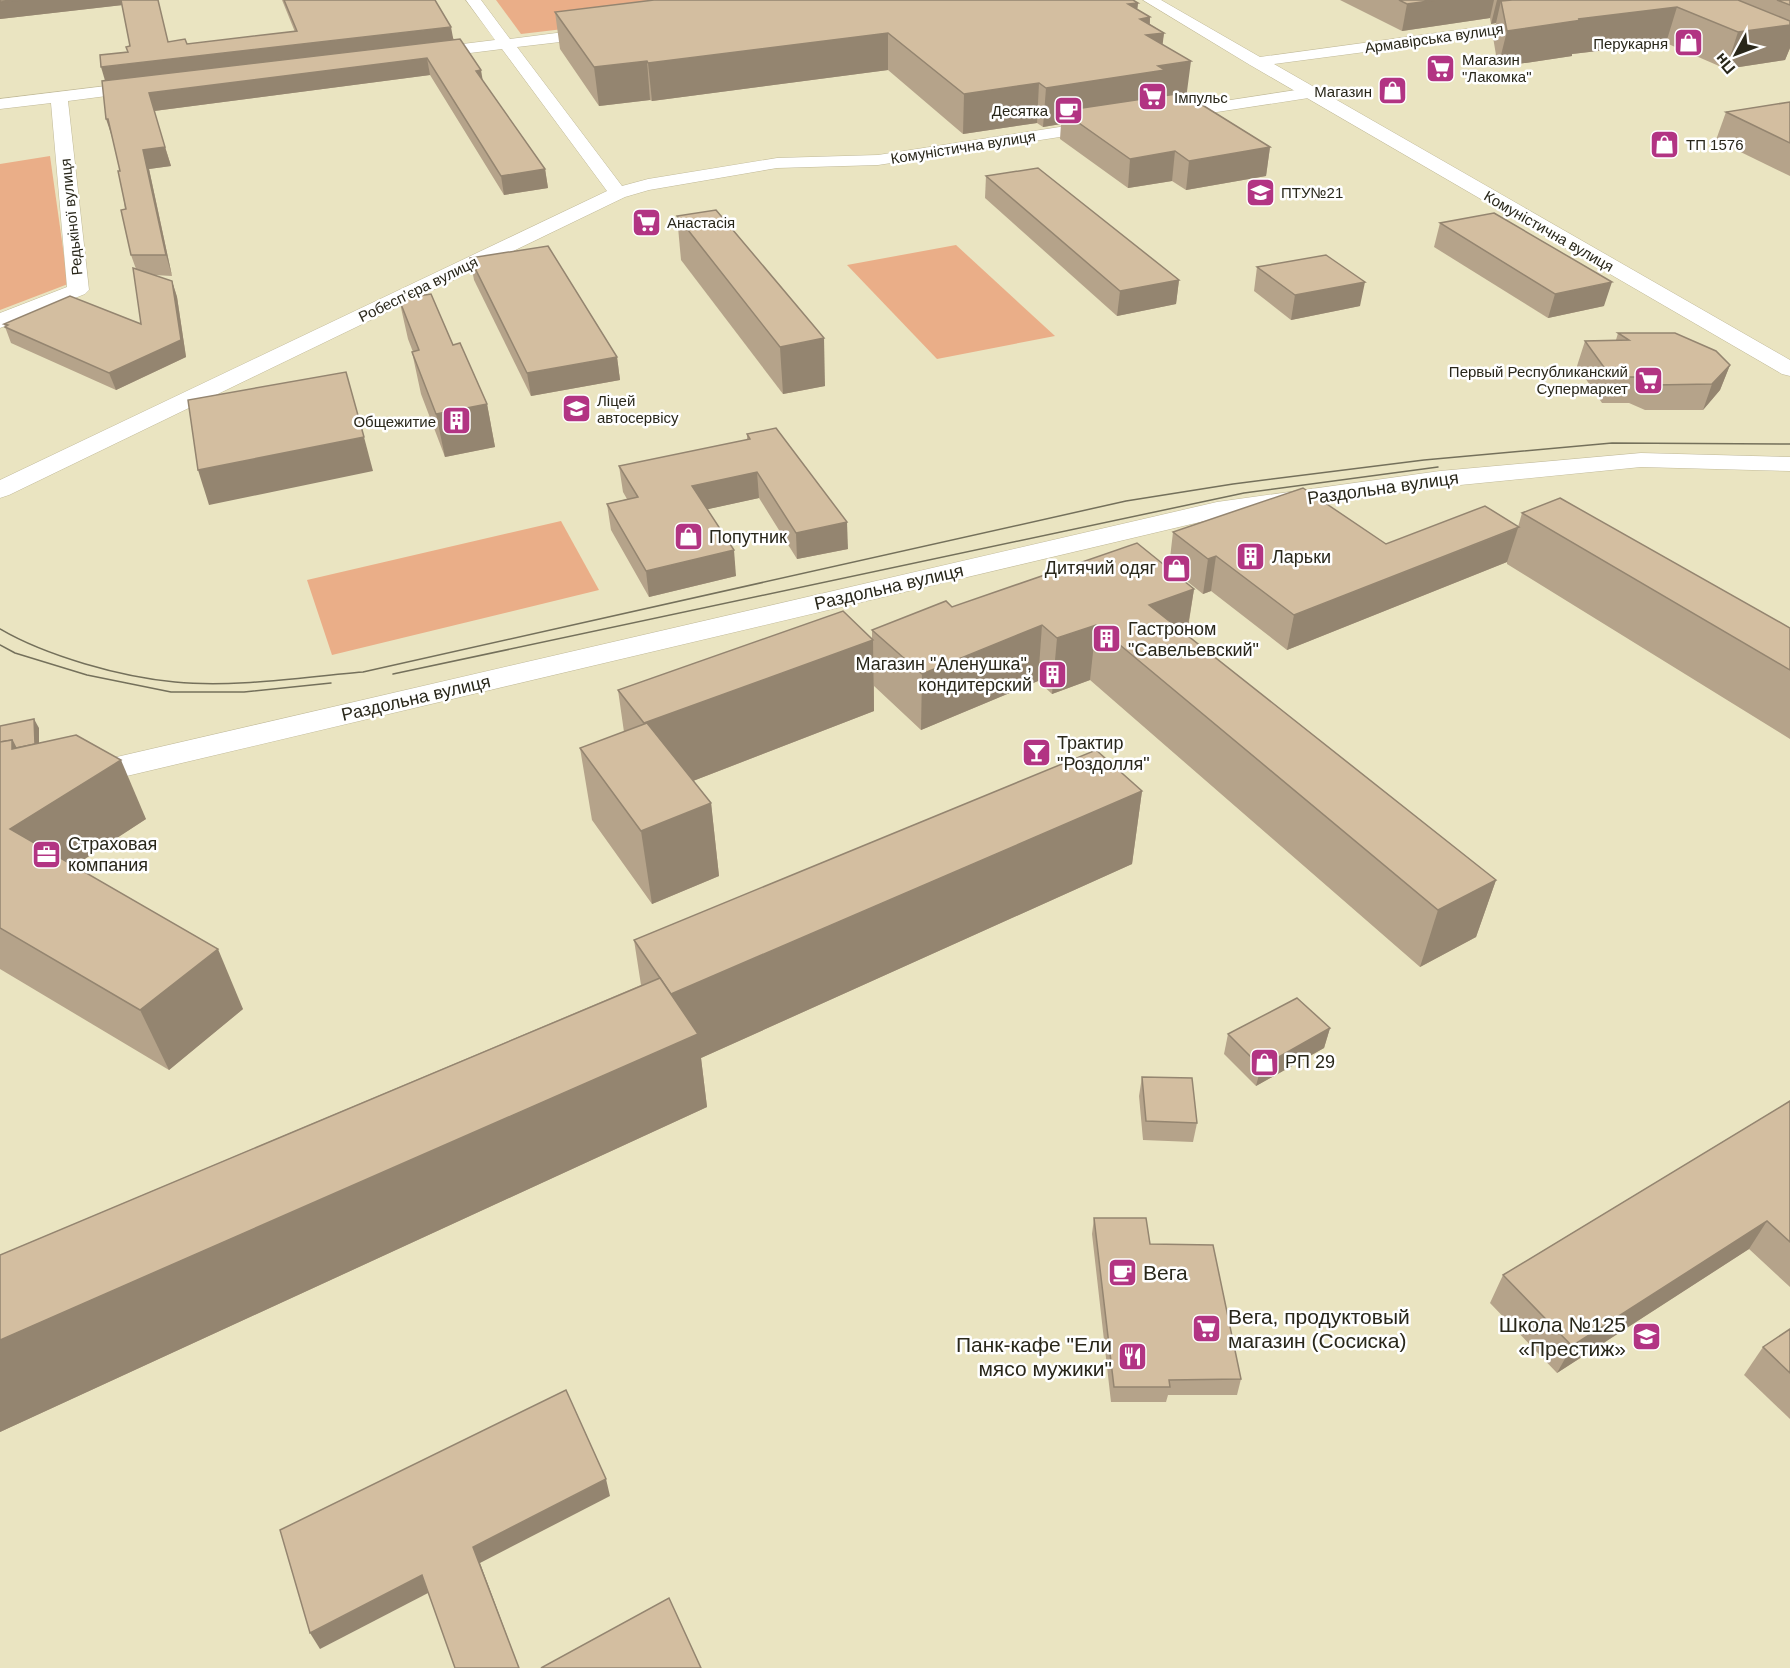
<svg xmlns="http://www.w3.org/2000/svg" width="1790" height="1668" font-family="Helvetica,sans-serif">
  <style>
    .green { fill: #eaae88 }
    .lines { fill: none; stroke-linecap: round; stroke-linejoin: round }
    .street-casing { stroke: #c0b998; stroke-width: 1 }
    .secondary-casing { stroke: #c0b998; stroke-width: 1 }
    .street { fill: #fff; fill-rule: evenodd }
    .secondary { fill: #fff; fill-rule: evenodd }
    .tram { stroke: #74705b; stroke-width: 1.5 }
    .wall { fill: #b5a38a }
    .shaded-wall { fill: #948570 }
    .building { fill: #d3bea0; stroke: #948570; stroke-width: 1.5 }
    .labels { text-anchor: middle; dominant-baseline: central; stroke-width: 5; stroke-linejoin: round; paint-order: stroke }
    .far-street-label { font-size: 15px; fill: #29271a; stroke: #fff }
    .far-poi-label { font-size: 15px; fill: #29271a; stroke: #fff; text-anchor: start }
    .street-label { font-size: 18px; fill: #29271a; stroke: #fff }
    .poi-label { font-size: 18px; fill: #29271a; stroke: #fff; text-anchor: start }
    .near-poi-label { font-size: 21px; fill: #29271a; stroke: #fff; text-anchor: start }
  </style>
  <rect width="100%" height="100%" fill="#eae4c1"/>
  <g class="green">
    <polygon points="496,0 808,0 521,34"/>
    <polygon points="50,156 68,284 0,310 0,164"/>
    <polygon points="956,245 1055,336 937,359 847,265"/>
    <polygon points="561,521 599,590 332,655 307,580"/>
  </g>
  <g class="lines">
    <defs>
      <g id="street">
        <polygon points="466,0 481,0 510,39 603,27 608,29 611,32 603,37 517,47 622,186 648,179 777,158 878,155 1105,120 1111,121 1114,125 1111,129 1105,130 878,165 777,168 649,190 625,197 9,495 0,498 0,480 607,191 502,49 422,59 416,57 414,54 416,51 422,49 495,40"/>
        <polygon points="147,81 153,82 155,86 153,90 68,101 89,290 85,294 0,328 0,313 67,287 51,103 0,109 0,99"/>
        <polygon points="1309,88 1315,89 1317,93 1315,97 1165,120 1159,119 1156,115 1159,111 1165,110"/>
      </g>
      <g id="secondary">
        <polygon points="1143,0 1161,0 1260,57 1539,19 1544,21 1547,24 1539,29 1274,64 1790,360 1790,376 1782,374 1250,65"/>
        <polygon points="1641,453 1790,457 1790,471 1641,467 1440,487 1217,518 0,806 0,784 1217,502 1440,471"/>
      </g>
    </defs>
    <use href="#street" class="street-casing"/>
    <use href="#secondary" class="secondary-casing"/>
    <use href="#street" class="street"/>
    <use href="#secondary" class="secondary"/>
    <g class="tram">
      <path d="M0 629C46 656 121 677 175 682 235 688 302 677 363 672L1126 501 1233 484 1424 460 1612 443 1790 444"/>
      <polyline points="0,645 15,653 87,675 171,692 244,692 331,683"/>
      <polyline points="393,674 1244,493 1438,467"/>
    </g>
  </g>
  <g class="wall">
    <polygon points="0,0 158,0 168,42 187,44 295,32 282,0 435,0 454,40 545,169 548,188 504,195 430,75 154,111 171,166 149,169 172,276 154,275 172,281 177,297 186,357 116,390 11,343 4,324 141,324 136,269 131,255 120,171 112,137 105,80 128,52 130,46 122,5 0,19"/>
    <polygon points="1340,0 1790,0 1790,48 1785,60 1726,69 1666,43 1572,54 1572,56 1498,67 1493,37 1496,23 1491,24 1490,18 1402,31"/>
    <polygon points="1138,3 1137,9 1150,17 1150,24 1164,33 1162,44 1187,95 1270,147 1266,176 1186,190 1172,181 1128,188 1060,139 1061,124 1043,127 1037,123 963,134 888,70 652,101 650,100 599,106 560,49 555,12"/>
    <polygon points="1790,102 1790,176 1716,140 1726,112"/>
    <polygon points="986,176 1179,280 1176,304 1117,316 985,198"/>
    <polygon points="677,216 825,386 783,394 681,260"/>
    <polygon points="1440,223 1604,306 1548,318 1434,247"/>
    <polygon points="470,258 617,357 620,380 531,396 474,280"/>
    <polygon points="1257,267 1360,306 1291,320 1254,291"/>
    <polygon points="399,299 453,345 487,404 495,447 445,457 421,394 412,352 413,352 408,339"/>
    <polygon points="1618,333 1730,365 1720,390 1703,410 1645,410 1629,403 1602,403 1577,366 1585,341 1616,340"/>
    <polygon points="747,434 848,549 797,559 759,498 708,509 736,576 649,597 611,530 607,504 627,499 623,492 619,466 747,440"/>
    <polygon points="1522,513 1790,628 1790,739 1507,564 1507,562 1287,650 1211,591 1203,594 1169,567 1173,532 1386,544 1518,527"/>
    <polygon points="1194,589 1187,635 1496,880 1476,937 1420,967 1090,680 1052,694 1038,681 921,730 874,686 874,711 693,781 711,803 719,876 652,904 592,820 580,748 624,732 618,690 872,639 872,630 952,607"/>
    <polygon points="0,726 39,728 39,743 146,819 74,866 243,1009 169,1070 0,969"/>
    <polygon points="1142,791 1132,864 701,1058 707,1107 0,1432 0,1255 641,985 634,940"/>
    <polygon points="1330,1028 1324,1048 1256,1086 1224,1054 1228,1034"/>
    <polygon points="1142,1077 1197,1123 1193,1142 1143,1140 1139,1096"/>
    <polygon points="1790,1101 1790,1287 1749,1249 1557,1373 1490,1303 1503,1275"/>
    <polygon points="1094,1218 1150,1244 1241,1379 1237,1395 1168,1395 1166,1402 1111,1402 1092,1234"/>
    <polygon points="1790,1329 1790,1419 1744,1375 1763,1347"/>
  </g>
  <g class="shaded-wall">
    <polygon points="22,0 122,0 123,5 0,19 0,2"/>
    <polygon points="1436,0 1494,0 1490,18 1402,31 1407,4"/>
    <polygon points="1497,0 1620,0 1501,1 1496,23 1491,24"/>
    <polygon points="1138,3 1134,39 1128,4"/>
    <polygon points="1677,7 1666,43 1572,54 1572,56 1498,67 1507,31 1578,19"/>
    <polygon points="1150,17 1149,35 1164,33 1160,66 1191,61 1186,99 1062,111 1061,124 1043,127 1046,88 1140,19"/>
    <polygon points="1790,25 1790,48 1785,60 1726,69 1738,32"/>
    <polygon points="451,27 454,43 106,84 101,67"/>
    <polygon points="888,33 888,70 652,101 648,63"/>
    <polygon points="427,58 430,75 154,111 149,93"/>
    <polygon points="647,61 650,100 599,106 594,67"/>
    <polygon points="481,70 484,88 476,71"/>
    <polygon points="1039,83 1037,123 963,134 964,94"/>
    <polygon points="106,119 108,119 114,137 112,137"/>
    <polygon points="165,147 171,166 149,169 172,276 166,255 143,150"/>
    <polygon points="1270,147 1266,176 1186,190 1189,161"/>
    <polygon points="1175,151 1172,181 1128,188 1130,159"/>
    <polygon points="545,169 548,188 504,195 501,176"/>
    <polygon points="1179,280 1176,304 1117,316 1120,291"/>
    <polygon points="172,281 177,297 186,357 116,390 109,373"/>
    <polygon points="1365,282 1360,306 1291,320 1295,295"/>
    <polygon points="1612,282 1604,306 1548,318 1555,294"/>
    <polygon points="824,338 825,386 783,394 780,347"/>
    <polygon points="617,357 620,380 531,396 527,373"/>
    <polygon points="1730,365 1720,390 1703,410 1712,384"/>
    <polygon points="487,404 495,447 445,457 436,414"/>
    <polygon points="364,437 373,471 209,505 198,470"/>
    <polygon points="757,472 759,498 695,512 692,486"/>
    <polygon points="847,522 848,549 797,559 796,533"/>
    <polygon points="1518,528 1507,562 1287,650 1294,615"/>
    <polygon points="734,550 736,576 649,597 646,571"/>
    <polygon points="1216,556 1211,591 1203,594 1208,559"/>
    <polygon points="1194,589 1185,644 1149,605"/>
    <polygon points="1042,625 1038,681 921,730 922,674"/>
    <polygon points="1096,625 1090,680 1052,694 1057,638"/>
    <polygon points="873,640 874,711 654,796 644,723"/>
    <polygon points="34,719 39,728 39,760 12,749 12,740"/>
    <polygon points="121,760 146,819 40,888 10,829"/>
    <polygon points="1142,791 1132,864 701,1058 707,1107 0,1432 0,1340 671,994"/>
    <polygon points="711,803 719,876 652,904 641,831"/>
    <polygon points="1496,880 1476,937 1420,967 1438,910"/>
    <polygon points="218,949 243,1009 169,1070 140,1010"/>
    <polygon points="1330,1028 1324,1048 1256,1086 1261,1067"/>
    <polygon points="1767,1221 1749,1249 1557,1373 1572,1346"/>
    <polygon points="606,1479 610,1496 480,1563 519,1668 473,1547"/>
    <polygon points="422,1575 430,1592 320,1649 310,1633"/>
  </g>
  <g class="building">
    <polygon points="0,0 22,0 0,2"/>
    <polygon points="121,0 158,0 168,42 185,39 187,44 297,31 284,0 435,0 451,27 101,67 100,55 128,52 126,47 130,46"/>
    <polygon points="654,0 1133,0 1138,3 1128,4 1150,17 1140,19 1164,33 1146,35 1191,61 1158,66 1165,70 1046,88 1039,83 964,94 888,33 648,63 647,61 594,67 555,12"/>
    <polygon points="1399,0 1436,0 1407,4"/>
    <polygon points="1512,0 1738,0 1790,21 1790,25 1738,32 1677,7 1578,19 1582,20 1507,31 1501,1"/>
    <polygon points="1777,0 1790,0 1790,5"/>
    <polygon points="460,39 481,70 476,71 545,169 501,176 427,58 149,93 165,147 143,150 166,255 131,255 121,210 126,209 118,171 120,171 108,119 106,119 102,81"/>
    <polygon points="1183,93 1270,147 1189,161 1175,151 1130,159 1062,111"/>
    <polygon points="1790,102 1790,143 1726,112"/>
    <polygon points="1038,168 1179,280 1120,291 986,176"/>
    <polygon points="716,210 824,338 780,347 677,216"/>
    <polygon points="1494,213 1612,282 1555,294 1440,223"/>
    <polygon points="548,246 617,357 527,373 470,258"/>
    <polygon points="1326,255 1365,282 1295,295 1257,267"/>
    <polygon points="133,268 172,281 181,340 109,373 5,327 8,325 4,324 70,296 141,324"/>
    <polygon points="431,294 453,345 460,343 487,404 436,414 412,352 419,350 399,299"/>
    <polygon points="1618,333 1675,333 1716,351 1730,365 1712,384 1654,385 1638,377 1611,377 1585,341 1629,340"/>
    <polygon points="346,372 364,437 198,470 188,400"/>
    <polygon points="776,428 847,522 796,533 757,472 692,486 734,550 646,571 607,504 638,497 619,466 750,439 747,434"/>
    <polygon points="1303,488 1386,544 1485,506 1519,527 1294,615 1216,556 1208,559 1173,532"/>
    <polygon points="1560,498 1790,628 1790,670 1522,513"/>
    <polygon points="1137,543 1194,589 1149,605 1496,880 1438,910 1096,625 1057,638 1042,625 922,674 872,630 946,601 952,607"/>
    <polygon points="843,611 873,640 644,723 618,690"/>
    <polygon points="34,719 35,744 16,748 12,740 0,742 0,726"/>
    <polygon points="647,723 711,803 641,831 580,748"/>
    <polygon points="76,735 121,760 10,829 218,949 140,1010 0,928 0,742 12,740 12,749"/>
    <polygon points="1096,750 1142,791 671,994 634,940"/>
    <polygon points="660,978 698,1034 0,1340 0,1255"/>
    <polygon points="1297,998 1330,1028 1261,1067 1228,1034"/>
    <polygon points="1142,1077 1192,1078 1197,1123 1146,1121"/>
    <polygon points="1790,1101 1790,1242 1767,1221 1572,1346 1503,1275"/>
    <polygon points="1094,1218 1146,1218 1150,1244 1213,1245 1241,1379 1169,1380 1170,1387 1114,1387"/>
    <polygon points="1790,1329 1790,1373 1763,1347"/>
    <polygon points="566,1390 606,1479 473,1547 519,1668 455,1668 422,1575 310,1633 280,1530"/>
    <polygon points="669,1598 701,1668 541,1668"/>
  </g>
  <defs>
    <symbol id="shop-square" viewBox="-11 -11 22 22"><rect x="-9" y="-9" width="18" height="18" rx="4" fill="#b23483" stroke="#fff"/><path d="M-5-2.5h2.3a2.7 3.5 0 0 1 5.4 0H5L5.5 6h-11ZM-1.5-2.5h3a1.5 2.3 0 0 0-3 0Z" fill="#fff"/></symbol>
    <symbol id="supermarket-square" viewBox="-11 -11 22 22"><rect x="-9" y="-9" width="18" height="18" rx="4" fill="#b23483" stroke="#fff"/><path d="M-6-5.5h2.5l.6 2H6L4.5 2H-2.5L-4.4-4H-6ZM-1.5 3.2a1.3 1.3 0 1 0 .1 0ZM3 3.2a1.3 1.3 0 1 0 .1 0Z" fill="#fff"/></symbol>
    <symbol id="cafe-square" viewBox="-11 -11 22 22"><rect x="-9" y="-9" width="18" height="18" rx="4" fill="#b23483" stroke="#fff"/><path d="M-5.5-4.5H6V0H3Q3 3.5 0 3.5H-2.5Q-5.5 3.5-5.5 0ZM3-3.2v2h1.7v-2ZM-6 4.5H4V6H-6Z" fill="#fff"/></symbol>
    <symbol id="university-square" viewBox="-11 -11 22 22"><rect x="-9" y="-9" width="18" height="18" rx="4" fill="#b23483" stroke="#fff"/><path d="M0-5L7-2L0 1L-7-2ZM-4 1L0 2.5L4 1V4Q0 6-4 4Z" fill="#fff"/></symbol>
    <symbol id="building-square" viewBox="-11 -11 22 22"><rect x="-9" y="-9" width="18" height="18" rx="4" fill="#b23483" stroke="#fff"/><path d="M-4-6H4V6H1V3H-1V6H-4ZM-2.5-4.3h1.7v1.8h-1.7ZM.8-4.3h1.7v1.8H.8ZM-2.5-1h1.7V.8h-1.7ZM.8-1h1.7V.8H.8Z" fill="#fff"/></symbol>
    <symbol id="bar-square" viewBox="-11 -11 22 22"><rect x="-9" y="-9" width="18" height="18" rx="4" fill="#b23483" stroke="#fff"/><path d="M-6-5H6L.8 .8V4.5H3.5V6h-7V4.5H-.8V.8Z" fill="#fff"/></symbol>
    <symbol id="office-square" viewBox="-11 -11 22 22"><rect x="-9" y="-9" width="18" height="18" rx="4" fill="#b23483" stroke="#fff"/><path d="M-6-3h4V-5.5h4V-3h4V5H-6ZM-1-4.5V-3h2v-1.5ZM-6 0V1H6V0Z" fill="#fff"/></symbol>
    <symbol id="school-square" viewBox="-11 -11 22 22"><rect x="-9" y="-9" width="18" height="18" rx="4" fill="#b23483" stroke="#fff"/><path d="M0-5L7-2L0 1L-7-2ZM-4 1L0 2.5L4 1V4Q0 6-4 4Z" fill="#fff"/></symbol>
    <symbol id="restaurant-square" viewBox="-11 -11 22 22"><rect x="-9" y="-9" width="18" height="18" rx="4" fill="#b23483" stroke="#fff"/><path d="M-5-6h1v4h1v-4h1v4h1v-4h1v5L-1.5 .5V6h-2V.5L-5-1ZM5-6V6H3V1.5H1.5Q1.5-4 5-6Z" fill="#fff"/></symbol>
  </defs>
  <g fill-rule="evenodd">
    <use href="#shop-square" x="1672" y="26" width="33" height="33"/>
    <use href="#supermarket-square" x="1424" y="52" width="33" height="33"/>
    <use href="#shop-square" x="1376" y="74" width="33" height="33"/>
    <use href="#supermarket-square" x="1136" y="80" width="33" height="33"/>
    <use href="#cafe-square" x="1052" y="94" width="33" height="33"/>
    <use href="#shop-square" x="1648" y="128" width="33" height="33"/>
    <use href="#university-square" x="1244" y="176" width="33" height="33"/>
    <use href="#supermarket-square" x="630" y="206" width="33" height="33"/>
    <use href="#supermarket-square" x="1632" y="364" width="33" height="33"/>
    <use href="#university-square" x="560" y="392" width="33" height="33"/>
    <use href="#building-square" x="440" y="404" width="33" height="33"/>
    <use href="#shop-square" x="672" y="520" width="33" height="33"/>
    <use href="#building-square" x="1234" y="540" width="33" height="33"/>
    <use href="#shop-square" x="1160" y="552" width="33" height="33"/>
    <use href="#building-square" x="1090" y="622" width="33" height="33"/>
    <use href="#building-square" x="1036" y="658" width="33" height="33"/>
    <use href="#bar-square" x="1020" y="736" width="33" height="33"/>
    <use href="#office-square" x="30" y="838" width="33" height="33"/>
    <use href="#shop-square" x="1248" y="1046" width="33" height="33"/>
    <use href="#cafe-square" x="1106" y="1256" width="33" height="33"/>
    <use href="#supermarket-square" x="1190" y="1312" width="33" height="33"/>
    <use href="#school-square" x="1630" y="1320" width="33" height="33"/>
    <use href="#restaurant-square" x="1116" y="1340" width="33" height="33"/>
  </g>
  <g class="labels">
    <g class="far-street-label">
      <text transform="translate(1434 38) rotate(-8)">Армавірська вулиця</text>
      <text transform="translate(963 147) rotate(-9)">Комуністична вулиця</text>
      <text transform="translate(71 217) rotate(-96)">Редькіної вулиця</text>
      <text transform="translate(1549 231) rotate(30)">Комуністична вулиця</text>
      <text transform="translate(418 289) rotate(-26)">Робесп’єра вулиця</text>
    </g>
    <g class="far-poi-label">
      <text x="1668" y="43" text-anchor="end">Перукарня</text>
      <text x="1462" y="59">Магазин<tspan x="1462" dy="17">"Лакомка"</tspan></text>
      <text x="1372" y="91" text-anchor="end">Магазин</text>
      <text x="1174" y="97">Імпульс</text>
      <text x="1048" y="110" text-anchor="end">Десятка</text>
      <text x="1686" y="144">ТП 1576</text>
      <text x="1281" y="192">ПТУ№21</text>
      <text x="667" y="222">Анастасія</text>
      <text x="1628" y="371" text-anchor="end">Первый Республиканский<tspan x="1628" dy="17">Супермаркет</tspan></text>
      <text x="597" y="400">Ліцей<tspan x="597" dy="17">автосервісу</tspan></text>
      <text x="436" y="421" text-anchor="end">Общежитие</text>
    </g>
    <g class="street-label">
      <text transform="translate(1383 488) rotate(-8)">Раздольна вулиця</text>
      <text transform="translate(889 587) rotate(-13)">Раздольна вулиця</text>
      <text transform="translate(416 698) rotate(-13)">Раздольна вулиця</text>
    </g>
    <g class="poi-label">
      <text x="709" y="537">Попутник</text>
      <text x="1272" y="557">Ларьки</text>
      <text x="1156" y="568" text-anchor="end">Дитячий одяг</text>
      <text x="1128" y="629">Гастроном<tspan x="1128" dy="21">"Савельевский"</tspan></text>
      <text x="1032" y="664" text-anchor="end">Магазин "Аленушка",<tspan x="1032" dy="21">кондитерский</tspan></text>
      <text x="1057" y="743">Трактир<tspan x="1057" dy="21">"Роздолля"</tspan></text>
      <text x="68" y="844">Страховая<tspan x="68" dy="21">компания</tspan></text>
      <text x="1285" y="1062">РП 29</text>
    </g>
    <g class="near-poi-label">
      <text x="1143" y="1272">Вега</text>
      <text x="1228" y="1316">Вега, продуктовый<tspan x="1228" dy="24">магазин (Сосиска)</tspan></text>
      <text x="1626" y="1324" text-anchor="end">Школа №125<tspan x="1626" dy="24">«Престиж»</tspan></text>
      <text x="1112" y="1344" text-anchor="end">Панк-кафе "Ели<tspan x="1112" dy="24">мясо мужики"</tspan></text>
    </g>
  </g>
  <g transform="translate(1736 54) rotate(229)" stroke="#ffffff" stroke-width="4.5" paint-order="stroke">
  <path d="M0-4.5L10 22L0 15L-10 22Z" fill="#29271a"/>
  <text y="-9" font-size="16" font-weight="bold" text-anchor="middle" fill="#29271a">Пн</text>
  </g>
</svg>
